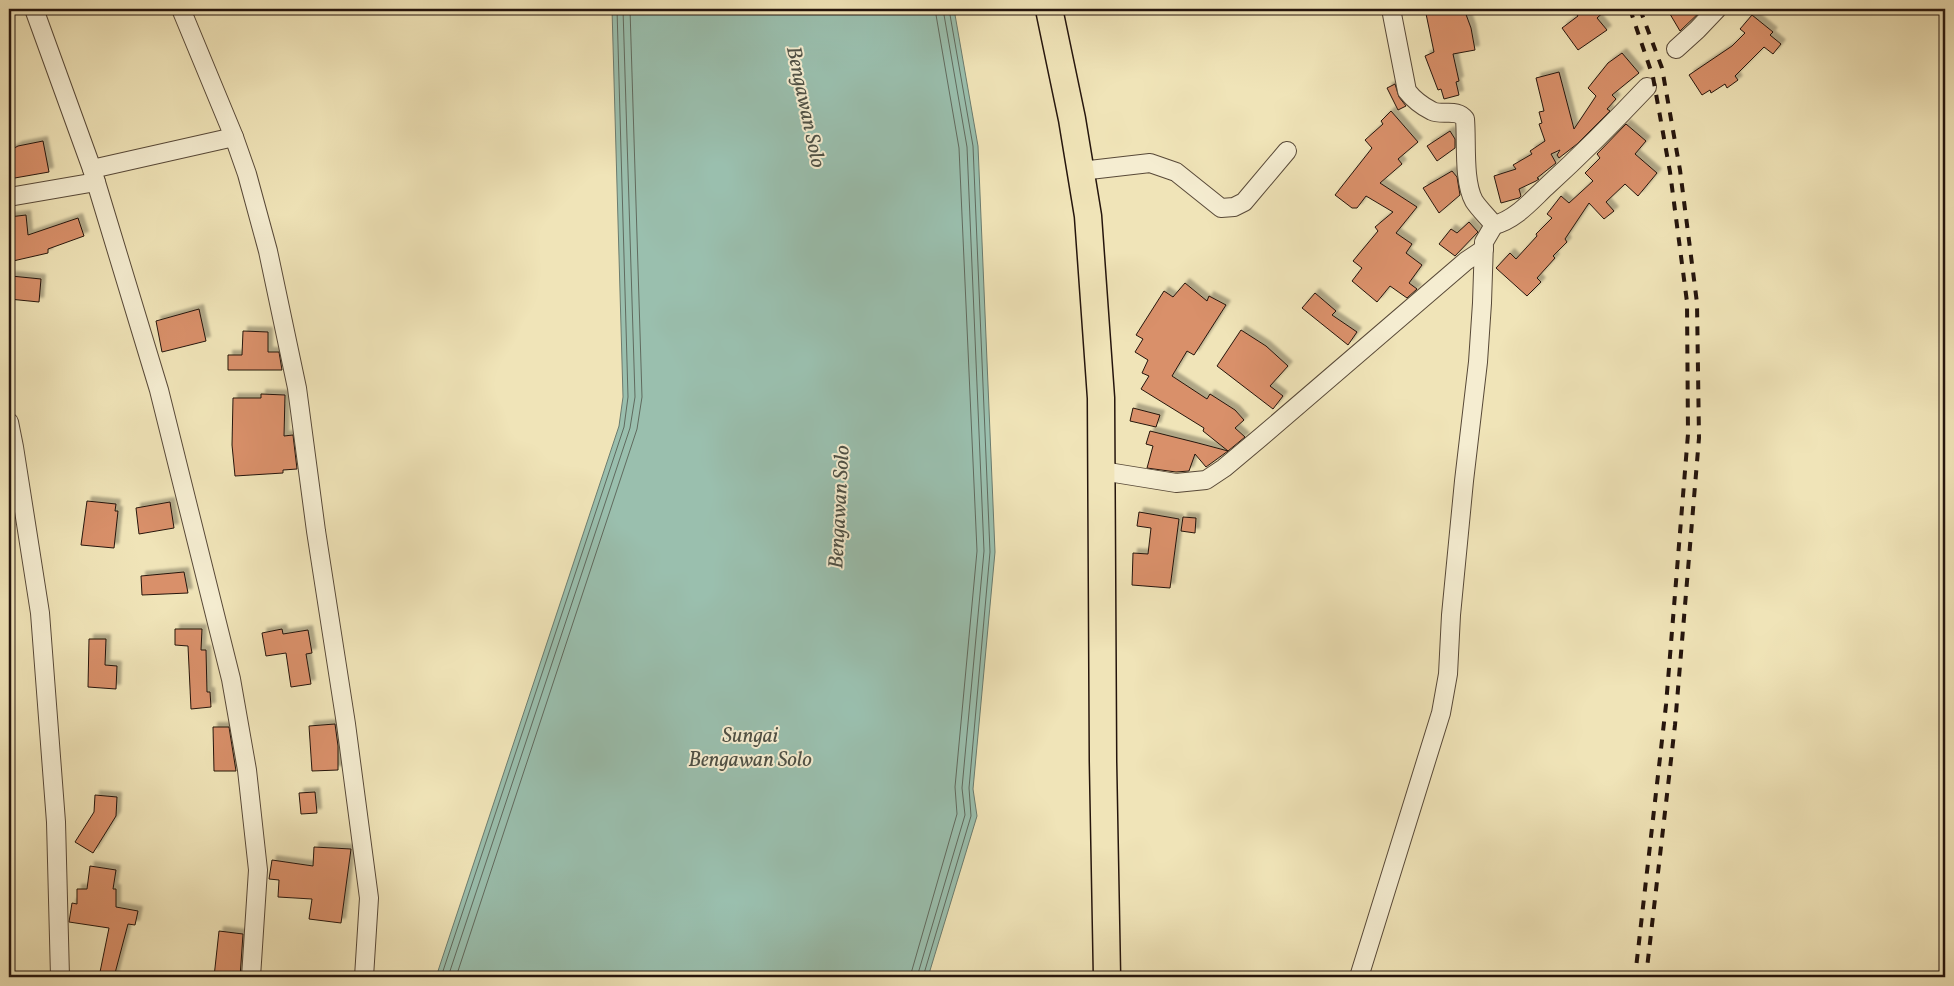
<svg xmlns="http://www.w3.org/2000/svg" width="1954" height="986" font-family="Vollkorn,serif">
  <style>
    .water { fill: #9abfae; stroke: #6b7b6e }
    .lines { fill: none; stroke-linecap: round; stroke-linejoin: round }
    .shore { stroke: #606a5e; stroke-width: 1 }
    .building { fill: #d9906b; stroke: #25150d; filter: url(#shadow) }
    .minor-casing { stroke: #584938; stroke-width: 20 }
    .highway-casing { stroke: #25150d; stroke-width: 29 }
    .minor { stroke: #f5edd1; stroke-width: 18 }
    .highway { stroke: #f0e4b8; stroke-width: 26 }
    .rail { stroke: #25150d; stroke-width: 4; stroke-dasharray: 9 9; stroke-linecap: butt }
    .labels { text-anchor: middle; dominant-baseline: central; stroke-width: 4; stroke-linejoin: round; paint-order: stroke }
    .water-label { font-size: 21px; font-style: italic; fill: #4e5045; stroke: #f5edd1 }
  </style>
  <defs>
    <filter id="shadow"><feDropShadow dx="4.5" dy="-4.5" stdDeviation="1" flood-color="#0004"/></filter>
  </defs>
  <rect width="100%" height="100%" fill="#f0e4b8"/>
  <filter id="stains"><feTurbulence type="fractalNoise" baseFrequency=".004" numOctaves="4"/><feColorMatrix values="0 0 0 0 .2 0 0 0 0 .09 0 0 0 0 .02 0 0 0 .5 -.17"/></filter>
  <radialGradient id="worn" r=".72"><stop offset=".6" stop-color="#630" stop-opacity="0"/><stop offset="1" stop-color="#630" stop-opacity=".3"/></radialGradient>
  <polygon class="water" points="612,9 954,9 978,146 995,552 973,789 977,816 928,977 436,977 619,426 623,397"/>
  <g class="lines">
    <g class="shore">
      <polyline points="441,977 624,427 628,397 617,9"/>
      <polyline points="448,977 630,428 635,397 623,9"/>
      <polyline points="456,977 637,429 642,397 630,9"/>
      <polyline points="910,977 957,814 955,787 977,551 959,148 935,9"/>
      <polyline points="917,977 965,815 962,788 984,551 967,147 943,9"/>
      <polyline points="923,977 971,816 969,788 990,552 973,146 949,9"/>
    </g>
  </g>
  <g class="building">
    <polygon points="1425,9 1464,9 1471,28 1475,50 1453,54 1459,81 1456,82 1459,95 1444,99 1441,89 1438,90 1425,56 1434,52"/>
    <polygon points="1573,9 1607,9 1597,18 1607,30 1578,50 1562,28 1578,16"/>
    <polygon points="1667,9 1703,9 1680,31"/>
    <polygon points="1752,15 1773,32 1770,35 1781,44 1773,54 1764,47 1735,76 1738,80 1727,88 1725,84 1711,93 1710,90 1702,95 1689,75 1732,46 1745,33 1740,29"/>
    <polygon points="1622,53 1639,73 1612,95 1616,99 1607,109 1610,111 1577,144 1559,158 1557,155 1560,150 1551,154 1556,163 1537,178 1539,179 1536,181 1519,189 1521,196 1519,198 1501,203 1494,176 1516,169 1513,165 1532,154 1530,151 1545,141 1539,124 1542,123 1539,112 1544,111 1536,78 1559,72 1574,129 1596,96 1588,88 1608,63"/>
    <polygon points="1395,84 1399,97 1406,106 1398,110 1387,88"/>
    <polygon points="1391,111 1418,142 1398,159 1402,164 1380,183 1417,207 1396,233 1412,244 1406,253 1422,265 1409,283 1417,289 1407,298 1390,286 1377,302 1352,281 1362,268 1353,261 1378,231 1375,227 1393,212 1366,196 1357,208 1352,208 1335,195 1372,148 1365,140 1383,124 1381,121"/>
    <polygon points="1626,124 1646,141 1635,154 1657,173 1638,196 1625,184 1606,202 1614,211 1604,219 1589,203 1565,239 1567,242 1553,256 1555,258 1537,278 1541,282 1527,296 1496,268 1510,253 1516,259 1537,236 1536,234 1552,218 1547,214 1561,196 1569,203 1593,181 1585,173 1600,158 1597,154"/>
    <polygon points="1450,131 1455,139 1455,148 1437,161 1427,146"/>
    <polygon points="43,141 49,172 9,179 9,151 18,146"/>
    <polygon points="1452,171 1457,177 1460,195 1439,213 1423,188"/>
    <polygon points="26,215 28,235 78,218 84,236 48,249 48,253 13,261 13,258 9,259 9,217"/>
    <polygon points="1469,222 1478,232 1455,256 1439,244 1451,229 1457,233"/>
    <polygon points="11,276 41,279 39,302 9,299"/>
    <polygon points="1185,283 1207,301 1209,296 1226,305 1194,355 1187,351 1172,376 1207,399 1210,394 1235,410 1244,420 1235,428 1245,437 1228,451 1203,431 1204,428 1141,389 1149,376 1142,373 1148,360 1135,352 1143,339 1136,335 1164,291 1173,297"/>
    <polygon points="1315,293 1336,311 1332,315 1357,332 1348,345 1302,308"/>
    <polygon points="199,309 206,341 162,352 156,321"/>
    <polygon points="1241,330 1266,346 1288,366 1270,386 1283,396 1273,409 1217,366"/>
    <polygon points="243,331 268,332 268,352 279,352 282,370 228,370 228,355 242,355"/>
    <polygon points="261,394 285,395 284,436 293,435 297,469 283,470 283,473 235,476 232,445 233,398 261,398"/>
    <polygon points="1133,408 1160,415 1156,427 1130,421"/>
    <polygon points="1150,431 1198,443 1228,451 1206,467 1195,454 1189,471 1176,472 1147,468 1153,446 1146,444"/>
    <polygon points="87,501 116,504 115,511 118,511 114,548 81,545"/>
    <polygon points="170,502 174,528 139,534 136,508"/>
    <polygon points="1139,512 1179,519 1170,588 1132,585 1133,553 1148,554 1151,528 1137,526"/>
    <polygon points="1183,517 1196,518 1195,533 1181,531"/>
    <polygon points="184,572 188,593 142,595 141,576"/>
    <polygon points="175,629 202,629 201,650 206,650 207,692 210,692 211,707 191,709 188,646 175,645"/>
    <polygon points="282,629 283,634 308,630 312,653 306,654 311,684 291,687 286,653 266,656 262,633"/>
    <polygon points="89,639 106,639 105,665 117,666 116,689 88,687"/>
    <polygon points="335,724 338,746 338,770 312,771 309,726"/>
    <polygon points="213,727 229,727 236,771 214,771"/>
    <polygon points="315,792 317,813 301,814 299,793"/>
    <polygon points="95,795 117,797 116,816 93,853 75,842 94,812"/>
    <polygon points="314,847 351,849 341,923 309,919 312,899 278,897 279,880 269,879 272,860 313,866"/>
    <polygon points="90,866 116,870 113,889 116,889 116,907 138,911 135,925 128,924 114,977 99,977 109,928 69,922 72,903 77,904 77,889 87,889"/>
    <polygon points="219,931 243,934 240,977 214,977"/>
  </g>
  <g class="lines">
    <defs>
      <g id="minor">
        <polyline points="34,9 92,169 159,390 231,679 247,770 258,870 251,977"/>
        <polyline points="181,9 234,137 247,174 268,251 297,388 316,531 346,724 369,898 364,977"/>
        <path d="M1391 9 1407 91C1414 100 1422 106 1432 111 1443 116 1457 108 1465 119 1467 141 1463 181 1474 201 1480 210 1488 217 1494 225 1515 220 1531 201 1546 187 1581 155 1614 122 1647 87"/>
        <polyline points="1676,49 1697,30 1717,9"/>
        <polyline points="92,169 234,137"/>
        <polyline points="1081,171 1150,163 1176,172 1221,208 1234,207 1244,202 1287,151"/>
        <polyline points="9,197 96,182"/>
        <polyline points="9,422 14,447 40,613 56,822 60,977"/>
        <polyline points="1102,471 1176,483 1206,480 1224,468 1261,437 1466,261 1484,249"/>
        <polyline points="1359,977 1441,713 1448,674 1451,615 1464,481 1478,362 1482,303 1484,242 1494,225"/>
      </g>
      <polyline id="highway" points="1049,9 1072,119 1088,216 1101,398 1103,761 1107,977"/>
    </defs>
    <use href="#minor" class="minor-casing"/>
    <use href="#highway" class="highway-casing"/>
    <use href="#minor" class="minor"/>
    <use href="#highway" class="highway"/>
    <g class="rail">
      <polyline points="1630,9 1653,77 1670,172 1687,302 1688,434 1666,705 1635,977"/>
      <polyline points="1640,9 1662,68 1680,170 1697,303 1699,438 1675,725 1646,977"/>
    </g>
  </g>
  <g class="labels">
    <g class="water-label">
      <text transform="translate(805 107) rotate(78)">Bengawan Solo</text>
      <text transform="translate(840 507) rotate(-87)">Bengawan Solo</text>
      <text x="750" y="736">Sungai<tspan x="750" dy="24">Bengawan Solo</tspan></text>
    </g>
  </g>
  <rect width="1954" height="986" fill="none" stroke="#f0e4b8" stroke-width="30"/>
  <rect x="10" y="10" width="1934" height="966" fill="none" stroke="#25150d" stroke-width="2.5"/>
  <rect x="15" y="15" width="1924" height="956" fill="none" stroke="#25150d"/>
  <rect width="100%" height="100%" filter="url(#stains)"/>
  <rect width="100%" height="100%" fill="url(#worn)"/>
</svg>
